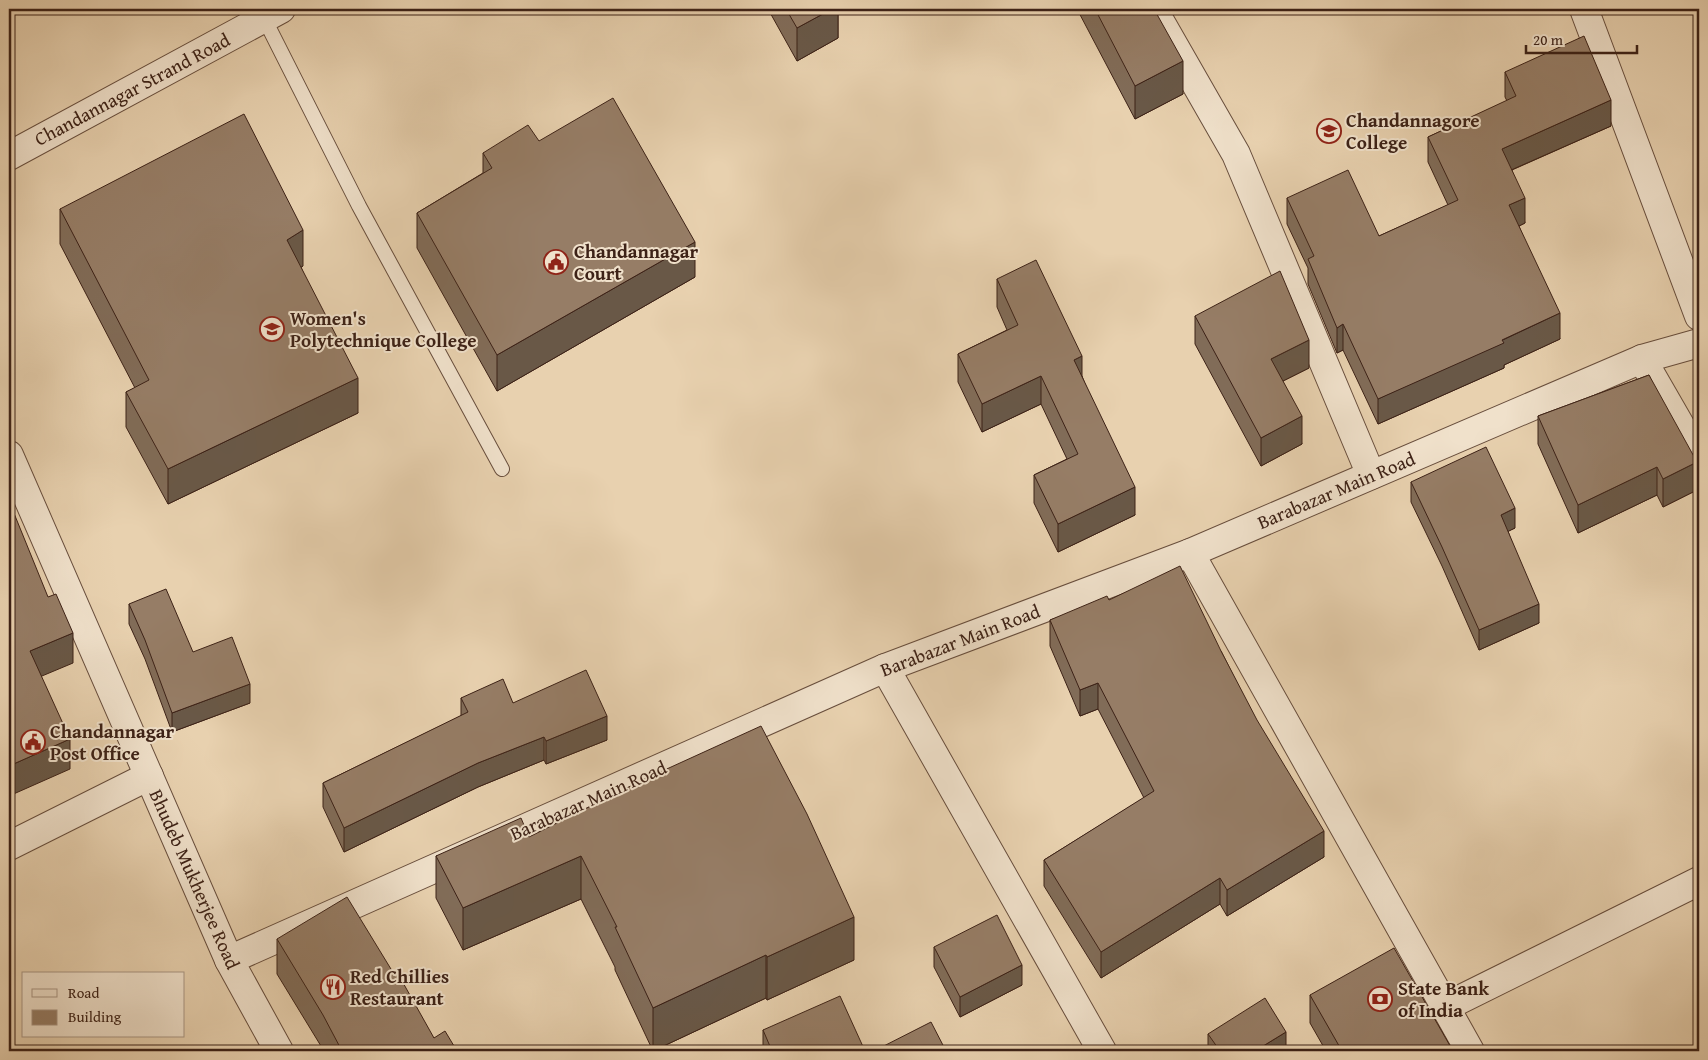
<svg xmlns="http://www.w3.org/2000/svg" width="1708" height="1060" font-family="'Gentium Book Plus',serif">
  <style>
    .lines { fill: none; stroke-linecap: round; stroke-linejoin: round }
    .service-casing { stroke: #684e3d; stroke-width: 16 }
    .minor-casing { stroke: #684e3d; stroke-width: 30 }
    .service { stroke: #f0e1cb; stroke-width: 14 }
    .minor { stroke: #f0e1cb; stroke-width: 28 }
    .wall { fill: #816c58; stroke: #3d2217 }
    .shaded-wall { fill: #695847; stroke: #3d2217 }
    .building { fill: #967d66; stroke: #3d2217 }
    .labels { text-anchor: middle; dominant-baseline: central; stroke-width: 4; stroke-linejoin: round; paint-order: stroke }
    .street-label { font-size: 19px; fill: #3d2217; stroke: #f0e1cb }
    .poi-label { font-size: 19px; font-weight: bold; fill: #3d2217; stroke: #f0e1cb; text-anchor: start }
  </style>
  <rect width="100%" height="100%" fill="#e8d1af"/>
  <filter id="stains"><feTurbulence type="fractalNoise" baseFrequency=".004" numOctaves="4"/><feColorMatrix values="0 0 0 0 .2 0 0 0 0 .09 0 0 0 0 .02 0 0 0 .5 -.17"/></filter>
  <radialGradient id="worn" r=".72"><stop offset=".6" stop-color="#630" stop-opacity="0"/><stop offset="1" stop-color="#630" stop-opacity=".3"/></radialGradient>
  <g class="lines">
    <defs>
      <polyline id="service" points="264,18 359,206 502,469"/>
      <g id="minor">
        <polyline points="1153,9 1236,154 1371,475"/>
        <polyline points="1584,9 1699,316"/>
        <polyline points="9,156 281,9"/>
        <polyline points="1642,359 1699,458"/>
        <polyline points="9,455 229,960 279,1051"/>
        <polyline points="1190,553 1470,1051"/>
        <polyline points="885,668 1102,1051"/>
        <polyline points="9,846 149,776"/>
        <polyline points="229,960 885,668 1190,553 1642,359 1699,343"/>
        <polyline points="1445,1007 1699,881"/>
      </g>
    </defs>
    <use href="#service" class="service-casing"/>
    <use href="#minor" class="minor-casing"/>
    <use href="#service" class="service"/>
    <use href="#minor" class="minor"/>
  </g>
  <g class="wall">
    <polygon points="768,9 838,9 838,38 797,61"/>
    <polygon points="1077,9 1154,9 1183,94 1135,119"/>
    <polygon points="1505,72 1611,126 1512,170 1525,223 1519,226 1560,339 1504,365 1504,368 1378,424 1343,350 1337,353 1308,284 1308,268 1287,224 1287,198 1379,236 1448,205 1428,162 1428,137 1507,101 1505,97"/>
    <polygon points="539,141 695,277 497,391 417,248 417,213 483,173 483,153"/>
    <polygon points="60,209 303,266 301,267 358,413 168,504 126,427 126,392 135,388 60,244"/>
    <polygon points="997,279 1082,376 1135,515 1058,552 1034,503 1034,475 1067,459 1041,404 982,432 958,382 958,354 1007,330 997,307"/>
    <polygon points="1195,316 1309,368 1283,381 1302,444 1261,466 1195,344"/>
    <polygon points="1649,375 1697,490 1663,507 1657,495 1578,533 1538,444 1538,416"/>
    <polygon points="1411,482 1515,528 1508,531 1539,623 1479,650 1442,566 1411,502"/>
    <polygon points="1109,600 1221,651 1324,857 1227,916 1220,904 1101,978 1044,886 1044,860 1144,798 1098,709 1080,716 1050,646 1050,620"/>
    <polygon points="129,604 193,652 250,703 172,732 145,659 129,624"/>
    <polygon points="461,698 513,703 607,740 546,764 544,760 478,787 344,852 323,807 323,783 461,716"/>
    <polygon points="647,778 854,960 767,1000 766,998 653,1051 615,970 615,967 581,899 463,950 436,898 436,856 529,837"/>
    <polygon points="277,939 434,1038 457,1051 324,1051 277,974"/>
    <polygon points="934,947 1022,985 960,1017 934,967"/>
    <polygon points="1310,995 1453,1051 1326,1051 1310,1023"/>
    <polygon points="763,1030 865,1051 763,1051"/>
    <polygon points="1208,1034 1286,1051 1208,1051"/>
  </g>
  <g class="shaded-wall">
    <polygon points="832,9 838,9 838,38 797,61 797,28"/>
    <polygon points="1183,61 1183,94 1135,119 1135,86"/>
    <polygon points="1611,100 1611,126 1502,174 1502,149"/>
    <polygon points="1525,198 1525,223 1509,231 1509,205"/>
    <polygon points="303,230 303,266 287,276 287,240"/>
    <polygon points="695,242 695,277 497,391 497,355"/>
    <polygon points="1560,313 1560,339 1504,365 1504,368 1378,424 1378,399"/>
    <polygon points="1343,324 1343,350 1337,353 1337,328"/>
    <polygon points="1309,340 1309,368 1271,387 1271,359"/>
    <polygon points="1082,356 1082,384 1074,360"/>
    <polygon points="1041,376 1041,404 982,432 982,404"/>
    <polygon points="358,378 358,413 168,504 168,469"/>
    <polygon points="1302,416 1302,444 1261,466 1261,438"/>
    <polygon points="1697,462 1697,490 1663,507 1663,479"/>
    <polygon points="1657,467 1657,495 1578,533 1578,505"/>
    <polygon points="1135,487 1135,515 1058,552 1058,524"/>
    <polygon points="1515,508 1515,528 1501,535 1501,515"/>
    <polygon points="1539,604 1539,623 1479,650 1479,630"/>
    <polygon points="73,633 73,663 30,681 30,651"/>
    <polygon points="1098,683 1098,709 1080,716 1080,690"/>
    <polygon points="250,684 250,703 172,732 172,713"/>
    <polygon points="607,716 607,740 546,764 546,741"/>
    <polygon points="544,737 544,760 478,787 344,852 344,828 478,763"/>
    <polygon points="70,739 70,769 9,796 9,766"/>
    <polygon points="1324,831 1324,857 1227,916 1227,890"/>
    <polygon points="581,856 581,899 463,950 463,908"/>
    <polygon points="1220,878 1220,904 1101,978 1101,952"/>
    <polygon points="854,917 854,960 767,1000 767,957"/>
    <polygon points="766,955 766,998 653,1051 653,1008"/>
    <polygon points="1022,965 1022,985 960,1017 960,997"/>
    <polygon points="1286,1032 1286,1051 1255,1051"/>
  </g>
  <g class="building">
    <polygon points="786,9 832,9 797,28"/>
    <polygon points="1095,9 1154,9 1183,61 1135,86"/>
    <polygon points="1584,36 1611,100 1502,149 1525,198 1509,205 1560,313 1502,340 1504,343 1378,399 1343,324 1337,328 1308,259 1314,256 1287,198 1348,170 1379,236 1458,200 1428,137 1516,96 1505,72"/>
    <polygon points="613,98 695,242 497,355 417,213 492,168 483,153 528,125 539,141"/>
    <polygon points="244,114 303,230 287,240 358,378 168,469 126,392 149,380 60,209"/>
    <polygon points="1036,260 1082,356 1074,360 1135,487 1058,524 1034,475 1078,454 1041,376 982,404 958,354 1018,325 997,279"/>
    <polygon points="1280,271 1309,340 1271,359 1302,416 1261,438 1195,316"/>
    <polygon points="1649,375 1697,462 1663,479 1657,467 1578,505 1538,416"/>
    <polygon points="1486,447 1515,508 1501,515 1539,604 1479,630 1442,547 1411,482"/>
    <polygon points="9,501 48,597 56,594 73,633 30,651 70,739 9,766"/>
    <polygon points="1180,566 1221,651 1257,720 1324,831 1227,890 1220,878 1101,952 1044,860 1154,791 1098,683 1080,690 1050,620 1107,596 1109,600"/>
    <polygon points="166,589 193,652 232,637 250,684 172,713 145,640 129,604"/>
    <polygon points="586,670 607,716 546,741 544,737 478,763 344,828 323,783 468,712 461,698 503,679 513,703"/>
    <polygon points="761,726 807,814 854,917 767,957 766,955 653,1008 615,927 617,927 581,856 463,908 436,856 521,818 529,837 647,778"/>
    <polygon points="347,897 394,974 397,972 434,1038 445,1031 457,1051 342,1051 323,1015 277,939"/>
    <polygon points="997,915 1022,965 960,997 934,947"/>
    <polygon points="1394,948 1453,1051 1342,1051 1310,995"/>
    <polygon points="840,996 865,1051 772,1051 763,1030"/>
    <polygon points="1265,998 1286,1032 1255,1051 1220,1051 1208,1034"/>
    <polygon points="931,1022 946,1051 874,1051"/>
  </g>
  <defs>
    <symbol id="university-ring" viewBox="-11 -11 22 22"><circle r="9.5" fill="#f0e1cb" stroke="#8f2418" stroke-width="1.5"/><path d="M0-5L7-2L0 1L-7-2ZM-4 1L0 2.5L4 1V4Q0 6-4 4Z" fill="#8f2418"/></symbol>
    <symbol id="civic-ring" viewBox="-11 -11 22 22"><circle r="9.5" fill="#f0e1cb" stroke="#8f2418" stroke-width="1.5"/><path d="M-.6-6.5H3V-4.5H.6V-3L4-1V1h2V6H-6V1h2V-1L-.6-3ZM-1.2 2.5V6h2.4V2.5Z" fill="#8f2418"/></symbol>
    <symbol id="restaurant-ring" viewBox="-11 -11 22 22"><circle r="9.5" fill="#f0e1cb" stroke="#8f2418" stroke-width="1.5"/><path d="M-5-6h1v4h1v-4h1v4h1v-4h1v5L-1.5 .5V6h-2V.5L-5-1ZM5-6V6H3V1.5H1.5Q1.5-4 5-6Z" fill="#8f2418"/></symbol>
    <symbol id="bank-ring" viewBox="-11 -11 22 22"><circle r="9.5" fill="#f0e1cb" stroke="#8f2418" stroke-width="1.5"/><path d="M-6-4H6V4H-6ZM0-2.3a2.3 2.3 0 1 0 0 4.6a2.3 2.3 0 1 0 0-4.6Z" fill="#8f2418"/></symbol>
  </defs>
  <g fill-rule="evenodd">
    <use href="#university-ring" x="1315" y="117" width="28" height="28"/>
    <use href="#civic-ring" x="542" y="248" width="28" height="28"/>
    <use href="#university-ring" x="258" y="315" width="28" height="28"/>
    <use href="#civic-ring" x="19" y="728" width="28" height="28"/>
    <use href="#restaurant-ring" x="319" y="973" width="28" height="28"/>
    <use href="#bank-ring" x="1366" y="985" width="28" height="28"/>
  </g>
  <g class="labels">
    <g class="street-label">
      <text transform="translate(132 89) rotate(-28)">Chandannagar Strand Road</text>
      <text transform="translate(1336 490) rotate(-23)">Barabazar Main Road</text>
      <text transform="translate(960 640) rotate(-21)">Barabazar Main Road</text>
      <text transform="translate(588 800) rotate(-24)">Barabazar Main Road</text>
      <text transform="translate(195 879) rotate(66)">Bhudeb Mukherjee Road</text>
    </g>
    <g class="poi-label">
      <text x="1346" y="120">Chandannagore<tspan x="1346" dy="22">College</tspan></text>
      <text x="574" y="251">Chandannagar<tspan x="574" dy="22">Court</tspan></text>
      <text x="290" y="318">Women's<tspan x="290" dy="22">Polytechnique College</tspan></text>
      <text x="50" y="731">Chandannagar<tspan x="50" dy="22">Post Office</tspan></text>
      <text x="350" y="976">Red Chillies<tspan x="350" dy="22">Restaurant</tspan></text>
      <text x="1398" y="988">State Bank<tspan x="1398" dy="22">of India</tspan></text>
    </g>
  </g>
  <rect width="1708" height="1060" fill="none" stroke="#e8d1af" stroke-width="30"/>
  <rect x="10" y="10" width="1688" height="1040" fill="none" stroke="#3d2217" stroke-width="2.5"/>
  <rect x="15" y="15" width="1678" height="1030" fill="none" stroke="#3d2217"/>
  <rect x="22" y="972" width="162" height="65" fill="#f0e1cb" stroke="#a89583"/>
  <rect x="32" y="989" width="25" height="8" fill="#f0e1cb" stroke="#a89583"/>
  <text x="68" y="998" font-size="15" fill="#3d2217">Road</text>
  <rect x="32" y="1010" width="25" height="15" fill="#967d66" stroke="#a89583"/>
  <text x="68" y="1022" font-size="15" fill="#3d2217">Building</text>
  <path d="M1526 45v8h111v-8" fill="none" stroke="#3d2217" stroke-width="2.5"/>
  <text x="1533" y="45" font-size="15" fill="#3d2217" stroke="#f0e1cb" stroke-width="4" paint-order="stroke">20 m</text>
  <rect width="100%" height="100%" filter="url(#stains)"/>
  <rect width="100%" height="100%" fill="url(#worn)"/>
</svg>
